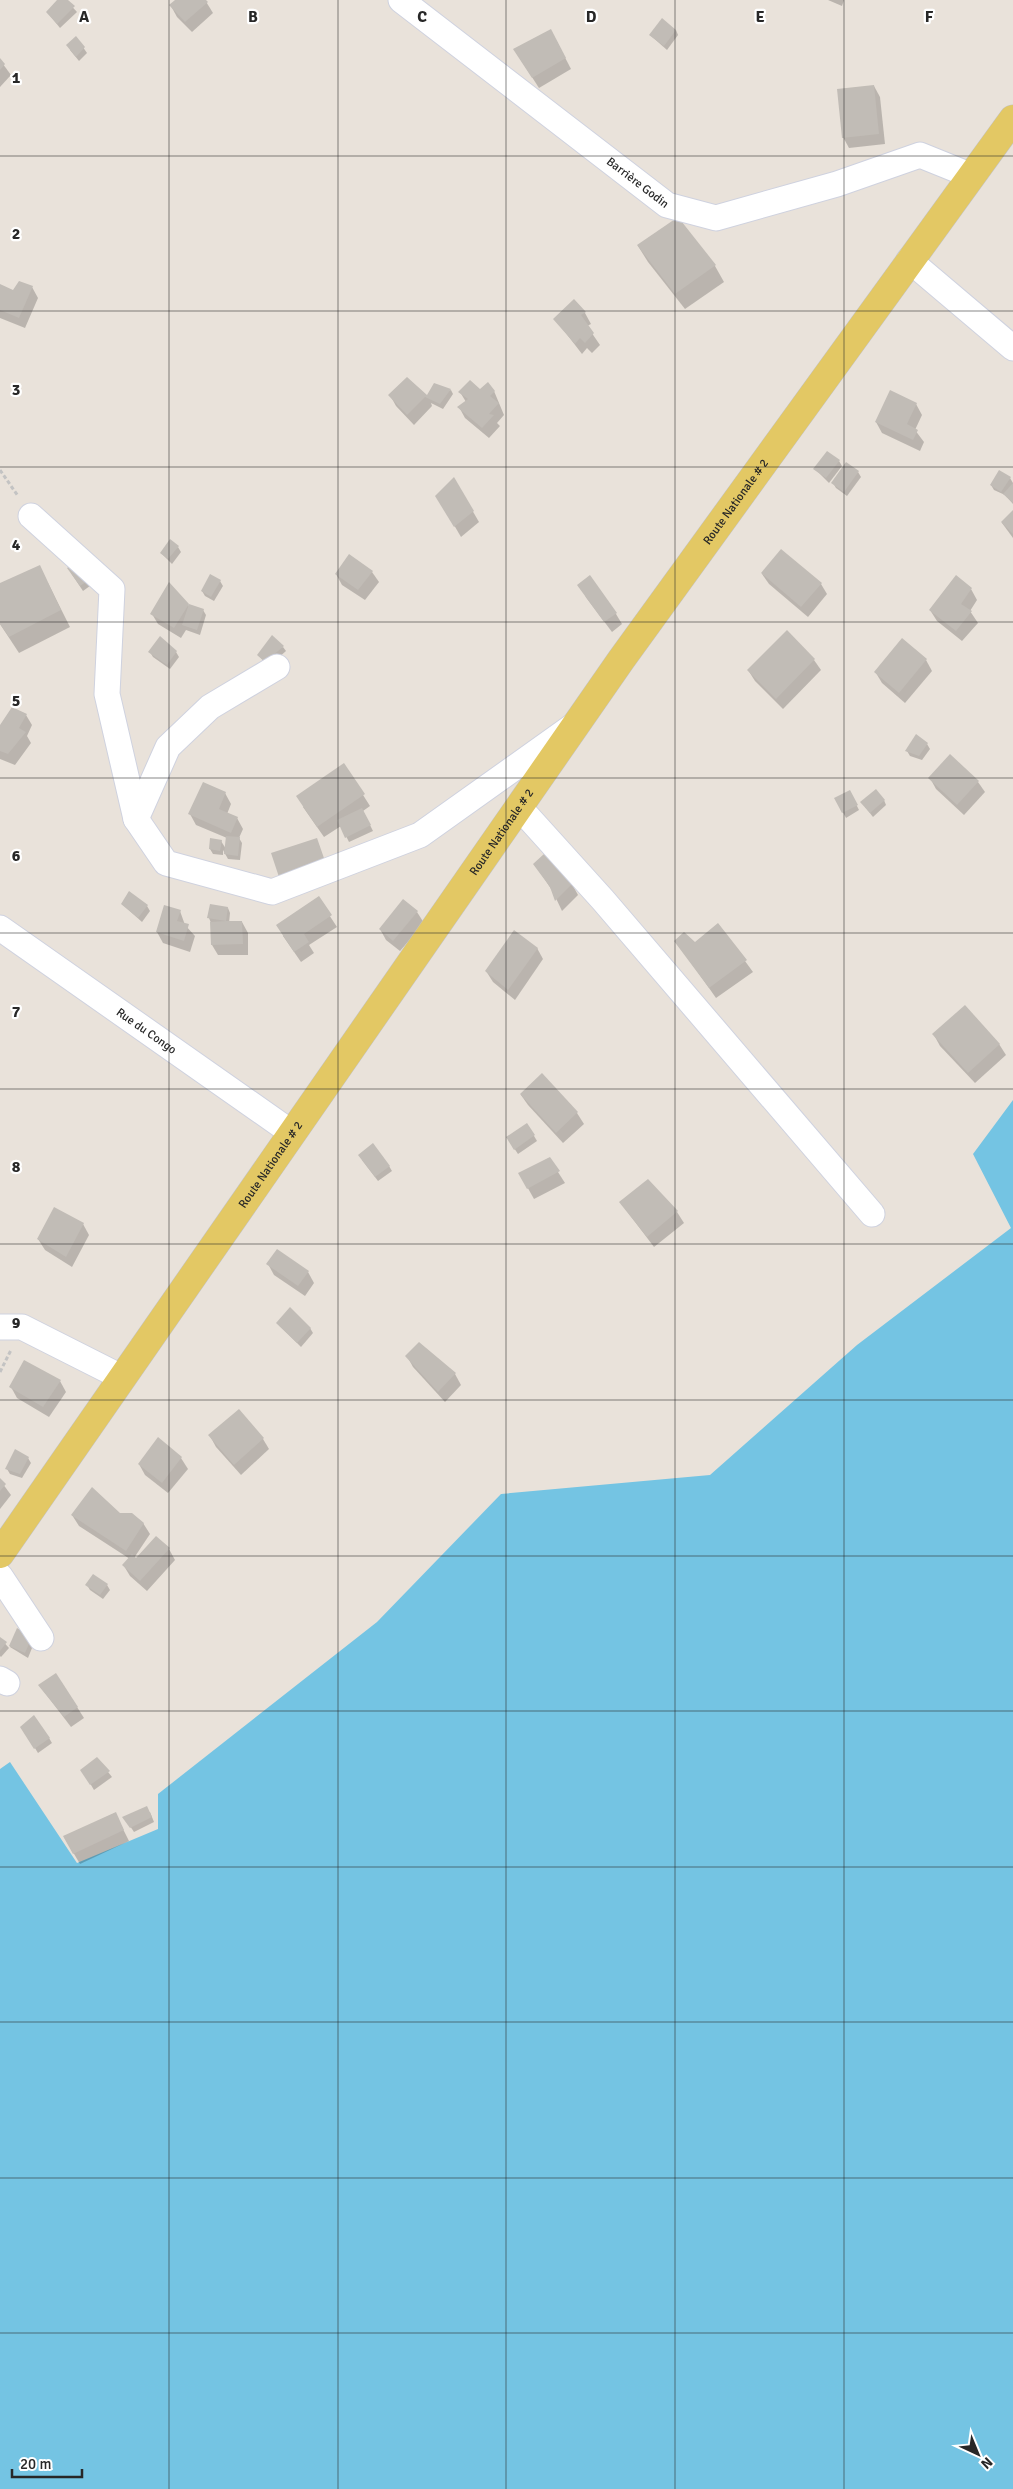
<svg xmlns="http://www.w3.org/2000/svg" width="1013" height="2489" font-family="Signika,sans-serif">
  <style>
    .water { fill: #74c4e3 }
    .shadow { fill: #0003 }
    .building { fill: #c1bcb6 }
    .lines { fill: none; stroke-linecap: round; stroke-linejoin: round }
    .minor-casing { stroke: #cfd2df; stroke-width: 27 }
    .major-casing { stroke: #c3c3c3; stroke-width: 29 }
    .path { stroke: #c3c3c3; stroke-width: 3; stroke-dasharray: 4 2.5; stroke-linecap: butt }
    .minor { stroke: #fff; stroke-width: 25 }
    .major { stroke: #e3c864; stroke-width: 28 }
    .grid { fill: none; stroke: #272727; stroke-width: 1; stroke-opacity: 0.55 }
    .labels { text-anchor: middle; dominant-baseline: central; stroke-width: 4.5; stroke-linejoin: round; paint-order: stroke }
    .street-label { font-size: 12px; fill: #272727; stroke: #fff }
    .grid-label { font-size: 16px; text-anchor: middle; font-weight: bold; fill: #272727; stroke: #fff; stroke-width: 4.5; stroke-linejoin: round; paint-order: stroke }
  </style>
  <rect width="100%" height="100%" fill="#e9e2da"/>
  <polygon class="water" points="1013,1100 1013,2489 0,2489 0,1769 10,1762 77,1863 158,1829 158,1794 377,1622 501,1494 710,1475 857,1345 1011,1228 973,1154"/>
  <g class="shadow">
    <polygon points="58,0 66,0 77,12 60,28 47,12"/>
    <polygon points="177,0 205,0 213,13 192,32 177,17 171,6"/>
    <polygon points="828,0 844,0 842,6"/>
    <polygon points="676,30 678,35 667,50 650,35"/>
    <polygon points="76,37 87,53 79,61 70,50"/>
    <polygon points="557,42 571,69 539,88 521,60"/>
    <polygon points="0,60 11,75 0,87"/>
    <polygon points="874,86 880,97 885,144 849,148 843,137"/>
    <polygon points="678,218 715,266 724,282 685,309 648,262 638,246"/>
    <polygon points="0,286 13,291 32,287 38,298 25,328 0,318"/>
    <polygon points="574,301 585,313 591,324 587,326 600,345 592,353 587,348 582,354 555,319"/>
    <polygon points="451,390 453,394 443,409 431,403 432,406 414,425 396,406 390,395 427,396"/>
    <polygon points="494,391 504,415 497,423 500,426 489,438 465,418 459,407 466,402 460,392"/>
    <polygon points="916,404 922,415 915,430 924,442 920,451 882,433 876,422"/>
    <polygon points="839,461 842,466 829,483 815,469"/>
    <polygon points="858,472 861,477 847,496 836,488 833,483"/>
    <polygon points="1010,478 1013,483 1013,504 1005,495 994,490 991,485"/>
    <polygon points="454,479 479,522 461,537 437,496"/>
    <polygon points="1013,512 1013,538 1002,523"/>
    <polygon points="178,547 181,552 172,564 161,553"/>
    <polygon points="372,572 379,582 365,600 342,585 336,574"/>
    <polygon points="71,573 94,583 83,591"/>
    <polygon points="762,574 821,584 827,594 808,617 769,584"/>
    <polygon points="220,581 223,586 214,601 205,596 202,591"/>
    <polygon points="48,583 70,627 19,653 0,624 0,584"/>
    <polygon points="169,584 190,607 203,610 206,615 200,635 186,630 181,638 158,624 152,614"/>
    <polygon points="971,589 977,600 970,611 978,623 962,641 937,621 930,610"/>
    <polygon points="585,596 616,614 622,624 612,632"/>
    <polygon points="283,647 286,651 269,666 258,655"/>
    <polygon points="150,652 176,652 179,657 170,669 153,657"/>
    <polygon points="814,660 821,670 783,709 755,681 748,670"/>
    <polygon points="926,660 932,671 905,703 882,683 876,673"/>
    <polygon points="26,715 32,725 27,736 31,743 15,765 0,759 0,728"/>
    <polygon points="927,744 930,749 922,760 910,756 907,751"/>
    <polygon points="344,765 370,806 363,811 373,831 349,842 341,826 324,837 303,807"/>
    <polygon points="930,778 978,782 985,792 964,815 936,789"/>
    <polygon points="850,792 859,810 846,818 836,799"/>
    <polygon points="225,793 231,804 227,814 237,818 243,829 239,838 242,843 240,860 228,859 223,850 223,855 213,854 210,849 211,840 221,841 226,849 227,838 196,825 190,814"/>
    <polygon points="884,800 886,805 873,817 865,807"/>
    <polygon points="535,864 572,884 578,895 562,911 553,892"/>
    <polygon points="129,892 147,906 150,911 142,922 122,904"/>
    <polygon points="318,898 337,927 309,945 314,953 301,962 283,936"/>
    <polygon points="165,907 180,911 185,925 195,936 190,952 163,943 157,932"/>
    <polygon points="228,908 230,913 229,923 242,922 248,933 248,955 218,955 212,945 211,923 209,918"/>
    <polygon points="417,912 424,923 400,951 386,940 380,929"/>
    <polygon points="718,924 753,972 716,998 676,941 695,944"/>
    <polygon points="537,948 543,959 515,1000 493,982 486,971"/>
    <polygon points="934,1035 999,1044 1006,1055 975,1083 940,1046"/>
    <polygon points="542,1075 577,1113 584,1124 563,1143 528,1105 521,1095"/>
    <polygon points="527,1124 537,1141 518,1154 510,1142"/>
    <polygon points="549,1158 565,1183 534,1199 520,1174"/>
    <polygon points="362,1160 389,1166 392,1171 378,1181"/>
    <polygon points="648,1181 677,1212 684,1223 654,1247 620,1202"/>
    <polygon points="83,1224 89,1235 72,1267 45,1250 38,1239"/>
    <polygon points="268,1264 308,1272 314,1283 305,1296 274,1275"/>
    <polygon points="277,1323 310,1328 313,1333 301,1347"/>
    <polygon points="407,1356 455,1374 461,1385 445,1402 413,1367"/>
    <polygon points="60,1381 66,1392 49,1417 17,1398 11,1387"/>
    <polygon points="210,1436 263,1439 269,1449 241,1475 216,1447"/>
    <polygon points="159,1439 181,1458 188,1469 168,1493 145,1475 139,1464"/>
    <polygon points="28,1458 31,1463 22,1478 10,1474 7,1469"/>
    <polygon points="0,1480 11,1495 0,1509"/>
    <polygon points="120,1514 143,1523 150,1534 134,1558 137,1560 169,1549 175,1560 147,1591 130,1576 124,1566 130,1559 79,1526 72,1515"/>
    <polygon points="87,1585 107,1585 110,1590 103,1599 90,1590"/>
    <polygon points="18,1629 34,1643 28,1658 10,1647"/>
    <polygon points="0,1638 9,1648 1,1657 0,1656"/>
    <polygon points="39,1685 77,1707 84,1718 71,1727"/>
    <polygon points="22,1727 49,1738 52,1743 38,1753"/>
    <polygon points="97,1758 112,1777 94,1790 82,1770"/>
    <polygon points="150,1812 154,1822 134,1832 124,1817"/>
    <polygon points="115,1813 129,1841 80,1864 64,1837"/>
  </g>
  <g class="building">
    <polygon points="57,0 68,0 75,6 57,24 46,12"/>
    <polygon points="175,0 206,0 208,2 185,22 169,5"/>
    <polygon points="662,18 676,30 664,46 649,35"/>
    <polygon points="551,29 566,58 532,78 513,49"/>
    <polygon points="76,36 85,47 76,57 66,45"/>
    <polygon points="0,58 5,64 0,70"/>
    <polygon points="874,85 879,134 842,138 837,89"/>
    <polygon points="678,217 716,265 675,294 637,245"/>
    <polygon points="19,281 33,286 19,318 0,310 0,284 13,290"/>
    <polygon points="574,299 586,312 581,315 594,333 585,343 580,338 575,344 553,319"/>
    <polygon points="407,377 427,395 434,383 451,389 440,404 425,397 427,395 407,415 388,395"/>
    <polygon points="470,380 480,389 488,382 495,391 490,396 499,403 489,414 494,415 482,428 457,407 468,399 458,392"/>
    <polygon points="890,390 917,403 907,424 918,430 913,440 875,422"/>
    <polygon points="827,451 840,460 826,478 813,469"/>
    <polygon points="846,462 859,471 844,492 831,483"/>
    <polygon points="999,470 1011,477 1001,492 990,485"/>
    <polygon points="454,477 474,511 454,527 435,496"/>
    <polygon points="1013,483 1013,503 1003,494"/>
    <polygon points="1013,510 1013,534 1001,522"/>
    <polygon points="170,539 179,546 168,559 160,553"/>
    <polygon points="781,549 822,583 801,607 761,573"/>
    <polygon points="349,554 373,571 358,590 335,574"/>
    <polygon points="79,559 92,578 80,586 67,568"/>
    <polygon points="40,565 61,610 9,637 0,624 0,583"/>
    <polygon points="210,574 221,580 211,597 201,591"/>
    <polygon points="590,575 617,613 604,622 577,585"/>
    <polygon points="956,575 972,588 961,604 972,611 956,631 929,610"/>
    <polygon points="169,582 189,604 204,609 197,630 182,625 189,604 174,628 150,614"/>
    <polygon points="787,630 815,659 776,699 747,670"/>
    <polygon points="272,635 284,646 265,662 257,655"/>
    <polygon points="160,636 177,651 167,665 148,652"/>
    <polygon points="902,638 927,659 899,693 874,672"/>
    <polygon points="12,707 27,714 19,728 26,732 8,754 0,751 0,725"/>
    <polygon points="916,734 928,743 919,756 905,751"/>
    <polygon points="950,754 979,781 957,805 928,778"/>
    <polygon points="344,763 365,794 317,827 296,796"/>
    <polygon points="203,782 226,792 219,809 238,817 231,833 188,814"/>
    <polygon points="876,789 885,800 870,813 860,802"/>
    <polygon points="850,790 858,805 842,813 834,798"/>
    <polygon points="362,808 371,825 345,838 337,820"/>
    <polygon points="226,836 240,837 238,856 224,854"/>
    <polygon points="210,838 222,840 220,851 209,849"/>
    <polygon points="317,838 325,861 279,877 271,853"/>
    <polygon points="544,854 573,883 555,901 550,887 533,864"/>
    <polygon points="129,891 148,905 138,918 121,904"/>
    <polygon points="319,896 332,915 304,934 309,942 294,952 276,925"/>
    <polygon points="403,899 418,911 393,941 379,929"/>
    <polygon points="210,904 228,907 226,921 242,921 243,944 211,945 210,922 226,921 207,918"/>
    <polygon points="164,905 181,910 177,921 189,924 184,941 156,932"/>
    <polygon points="718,923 747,960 709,988 674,941 684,932 695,942"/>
    <polygon points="514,930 538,948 508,990 485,971"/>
    <polygon points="965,1005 1000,1044 968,1073 932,1034"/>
    <polygon points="542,1073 578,1112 556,1133 520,1094"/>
    <polygon points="527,1123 535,1135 514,1150 506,1137"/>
    <polygon points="373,1143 390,1166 375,1177 358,1155"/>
    <polygon points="550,1157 560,1171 527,1189 518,1173"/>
    <polygon points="648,1179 678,1211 647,1237 619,1202"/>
    <polygon points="54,1207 84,1223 66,1257 37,1239"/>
    <polygon points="277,1249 309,1271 298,1286 266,1264"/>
    <polygon points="290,1307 311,1328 297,1343 276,1323"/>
    <polygon points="419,1342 456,1373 438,1392 405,1356"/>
    <polygon points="24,1360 61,1380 43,1407 9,1387"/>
    <polygon points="239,1409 264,1438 234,1465 208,1435"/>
    <polygon points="158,1437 182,1457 162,1483 138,1464"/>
    <polygon points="15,1449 29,1457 20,1474 5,1469"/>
    <polygon points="0,1478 6,1484 0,1491"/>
    <polygon points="92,1487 120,1513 132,1513 144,1523 126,1551 71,1515"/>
    <polygon points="156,1536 170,1548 140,1581 122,1565 132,1554 136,1558"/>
    <polygon points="93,1574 108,1584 100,1595 85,1585"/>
    <polygon points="17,1628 32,1637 25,1653 9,1646"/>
    <polygon points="0,1637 7,1642 0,1651"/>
    <polygon points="56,1673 78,1707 64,1717 38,1685"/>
    <polygon points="34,1715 50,1738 34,1749 20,1727"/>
    <polygon points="97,1757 110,1771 90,1785 80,1770"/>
    <polygon points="147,1806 152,1817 130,1828 122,1817"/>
    <polygon points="116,1812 124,1830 73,1854 63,1836"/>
  </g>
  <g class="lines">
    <defs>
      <g id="minor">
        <path id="s1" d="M401 0 667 205 716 218 837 184 920 155 972 176"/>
        <polyline points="909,260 1013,348"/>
        <polyline points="31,516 112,589 107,694 136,819 166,863 272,892 420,835 573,726"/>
        <polyline points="519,807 603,900 872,1214"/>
        <polyline points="136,819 168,747 210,707 277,667"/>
        <path id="s2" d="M0 928 292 1133"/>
        <polyline points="0,1327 22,1327 121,1377"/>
        <polyline points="0,1576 41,1638"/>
        <polyline points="0,1679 7,1683"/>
      </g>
      <g id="major">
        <path id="s3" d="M0 1554 621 660 1013 119"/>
      </g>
    </defs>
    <use href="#minor" class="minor-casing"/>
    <use href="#major" class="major-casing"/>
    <g class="path">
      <polyline points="0,470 18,496"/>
      <polyline points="0,1372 11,1350"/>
    </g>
    <use href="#minor" class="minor"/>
    <use href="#major" class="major"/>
  </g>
  <path class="grid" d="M169 0V2489M338 0V2489M506 0V2489M675 0V2489M844 0V2489M0 156H1013M0 311H1013M0 467H1013M0 622H1013M0 778H1013M0 933H1013M0 1089H1013M0 1244H1013M0 1400H1013M0 1556H1013M0 1711H1013M0 1867H1013M0 2022H1013M0 2178H1013M0 2333H1013"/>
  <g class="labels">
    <g class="street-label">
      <text stroke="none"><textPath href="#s1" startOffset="299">Barrière Godin</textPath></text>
      <text stroke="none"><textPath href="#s3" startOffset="1284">Route Nationale # 2</textPath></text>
      <text stroke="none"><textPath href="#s3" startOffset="879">Route Nationale # 2</textPath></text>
      <text stroke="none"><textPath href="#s2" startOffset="179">Rue du Congo</textPath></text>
      <text stroke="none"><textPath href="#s3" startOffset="474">Route Nationale # 2</textPath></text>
    </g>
  </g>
  <g class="grid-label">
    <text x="84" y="22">A</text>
    <text x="253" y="22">B</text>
    <text x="422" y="22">C</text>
    <text x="591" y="22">D</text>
    <text x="760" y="22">E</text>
    <text x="929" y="22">F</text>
    <text x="16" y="83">1</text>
    <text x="16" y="239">2</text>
    <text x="16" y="395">3</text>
    <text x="16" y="550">4</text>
    <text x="16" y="706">5</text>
    <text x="16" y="861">6</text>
    <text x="16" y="1017">7</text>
    <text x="16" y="1172">8</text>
    <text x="16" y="1328">9</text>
  </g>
  <g transform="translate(978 2454) rotate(136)" stroke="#ffffff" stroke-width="4" paint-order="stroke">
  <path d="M0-4L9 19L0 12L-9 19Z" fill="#272727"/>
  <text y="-8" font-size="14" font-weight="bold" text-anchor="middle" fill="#272727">N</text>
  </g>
  <path d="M12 2469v8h70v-8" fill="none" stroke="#272727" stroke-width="2.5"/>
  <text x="20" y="2469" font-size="15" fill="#272727" stroke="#ffffff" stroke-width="4" paint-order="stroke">20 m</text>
</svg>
